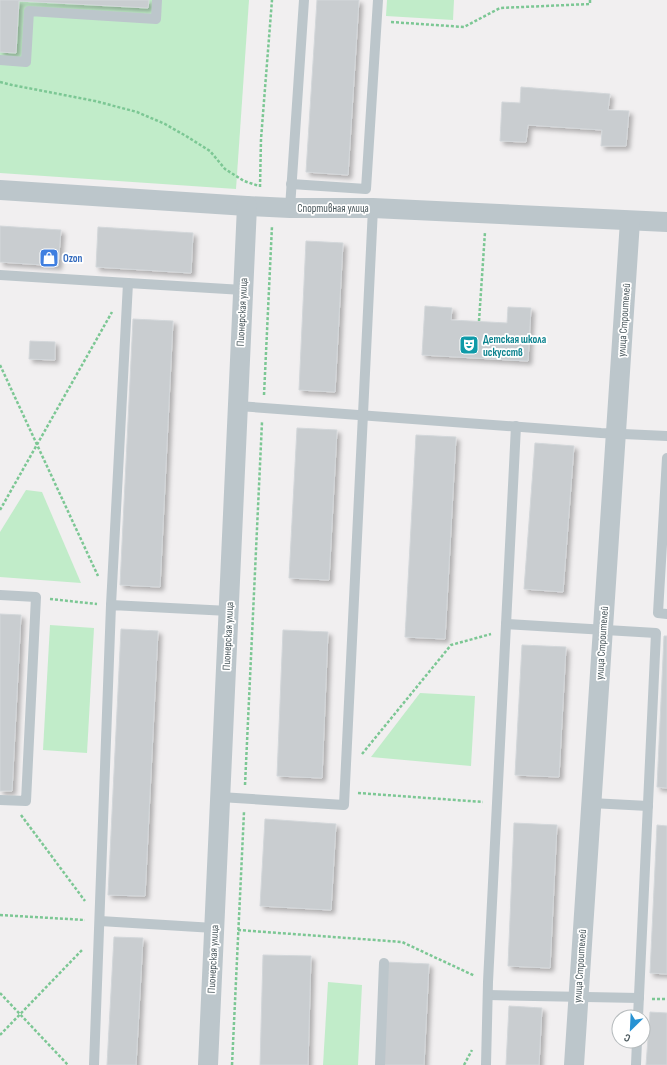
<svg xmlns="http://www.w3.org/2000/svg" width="667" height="1065" font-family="'Sofia Sans Condensed',sans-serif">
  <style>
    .green { fill: #c1ecc9 }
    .building { fill: #c9cdd0; stroke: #d3d7da; filter: url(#shadow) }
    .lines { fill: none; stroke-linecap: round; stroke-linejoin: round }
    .path { stroke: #7cc794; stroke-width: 2.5; stroke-dasharray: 3 2; stroke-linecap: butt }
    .lane { stroke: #bcc6cb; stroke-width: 10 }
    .street { stroke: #bcc6cb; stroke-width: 20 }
    .labels { text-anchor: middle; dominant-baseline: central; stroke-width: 3.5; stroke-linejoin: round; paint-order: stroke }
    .street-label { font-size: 11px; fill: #48565b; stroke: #fff }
    .shop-label { font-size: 11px; font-weight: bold; fill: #366cbe; stroke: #fff; text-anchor: start }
    .culture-label { font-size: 11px; font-weight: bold; fill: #0d838f; stroke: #fff; text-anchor: start }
  </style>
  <defs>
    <filter id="shadow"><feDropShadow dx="3.5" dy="3.5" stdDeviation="2" flood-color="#0004"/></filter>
  </defs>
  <rect width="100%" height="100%" fill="#f1eff0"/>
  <g class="green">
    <polygon points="0,0 249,0 236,189 0,173"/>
    <polygon points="387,0 454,0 453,20 386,16"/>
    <polygon points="26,490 42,492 81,583 0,577 0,532"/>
    <polygon points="50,625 94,628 87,753 43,750"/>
    <polygon points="420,693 475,696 471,766 371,757"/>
    <polygon points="328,982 362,985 358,1065 323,1065"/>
  </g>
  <g class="building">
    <polygon points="0,0 149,0 148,8 19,1 16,53 0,52"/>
    <polygon points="317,0 359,0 348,175 306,172"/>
    <polygon points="521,87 610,94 608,110 629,111 626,146 601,146 602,130 528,125 526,142 500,141 502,102 520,103"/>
    <polygon points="0,226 61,230 58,266 0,262"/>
    <polygon points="98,227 193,233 191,273 96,267"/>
    <polygon points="306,241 343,243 335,392 299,390"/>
    <polygon points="425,306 452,308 451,320 507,323 508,307 531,308 528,361 422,355"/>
    <polygon points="133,319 173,321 160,587 120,585"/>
    <polygon points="30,341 55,342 55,360 29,359"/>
    <polygon points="297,428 337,430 329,580 289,578"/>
    <polygon points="416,435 456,437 445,639 405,637"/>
    <polygon points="535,443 574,446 563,592 524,589"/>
    <polygon points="0,614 21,615 12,791 0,791"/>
    <polygon points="121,629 158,631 145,896 108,895"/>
    <polygon points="283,630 328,632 322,778 277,776"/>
    <polygon points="664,636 667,636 667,788 657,787"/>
    <polygon points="522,645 566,647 559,777 515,775"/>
    <polygon points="265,819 336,824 331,910 260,906"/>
    <polygon points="514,823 557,825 550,968 508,966"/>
    <polygon points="657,825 667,826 667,974 650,973"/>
    <polygon points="114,937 143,938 136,1065 107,1065"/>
    <polygon points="263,955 311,956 308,1065 260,1065"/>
    <polygon points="386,962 429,964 424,1065 381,1065"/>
    <polygon points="509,1006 542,1008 539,1065 506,1065"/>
    <polygon points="650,1012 667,1013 667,1065 646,1065"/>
  </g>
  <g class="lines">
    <g class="path">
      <polyline points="391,22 464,27 500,8 590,4 590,0"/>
      <polyline points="0,82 12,85 33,89 95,101 137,112 165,124 186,136 210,151 225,169 244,181 259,186"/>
      <polyline points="260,187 261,139 272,0"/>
      <polyline points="479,321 485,232"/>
      <polyline points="0,365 98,576"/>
      <polyline points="264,395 272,226"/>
      <polyline points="0,510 112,312"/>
      <polyline points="50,599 97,604"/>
      <polyline points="362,754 451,645 491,634"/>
      <polyline points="245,785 262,422"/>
      <polyline points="358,793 483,802"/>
      <polyline points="21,815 85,901"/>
      <polyline points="0,915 85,920"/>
      <polyline points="238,930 402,942 475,976"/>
      <polyline points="0,993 68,1065"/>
      <polyline points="652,999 667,999"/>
      <polyline points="0,1035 83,949"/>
      <polyline points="232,1065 244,812"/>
      <polyline points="464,1065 472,1050"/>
    </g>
    <g class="lane">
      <polyline points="0,60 26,62 29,11 156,19 157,0"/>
      <polyline points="291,184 366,189 378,0"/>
      <polyline points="290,208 304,0"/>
      <polyline points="0,275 128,283 243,290"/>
      <polyline points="238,406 601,433 667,436"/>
      <polyline points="667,458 658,613 667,614"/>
      <polyline points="0,595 36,597 26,801 0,800"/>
      <polyline points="111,605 128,283"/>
      <polyline points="506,624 656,633 638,1017"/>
      <polyline points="220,797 344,805 373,208"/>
      <polyline points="591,803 648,806"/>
      <polyline points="100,921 214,928"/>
      <polyline points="488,995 639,998"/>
      <polyline points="94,1065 111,605 229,611"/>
      <polyline points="380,1065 384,963"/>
      <polyline points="486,1065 488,982 516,426"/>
      <polyline points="636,1065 637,1041"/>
    </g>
    <g class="street">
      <polyline points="0,190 247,206 290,208 373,208 667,222"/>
      <polyline points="208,1065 247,206"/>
      <polyline points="574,1065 630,221"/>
    </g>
  </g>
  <defs>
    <symbol id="shop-square" viewBox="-11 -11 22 22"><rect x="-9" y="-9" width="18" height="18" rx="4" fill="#3f7fe0" stroke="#fff"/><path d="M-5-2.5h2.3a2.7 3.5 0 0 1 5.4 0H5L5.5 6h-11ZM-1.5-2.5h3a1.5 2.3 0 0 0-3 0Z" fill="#fff"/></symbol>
    <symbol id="theatre-square" viewBox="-11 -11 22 22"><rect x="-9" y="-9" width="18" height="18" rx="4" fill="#0f9aa8" stroke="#fff"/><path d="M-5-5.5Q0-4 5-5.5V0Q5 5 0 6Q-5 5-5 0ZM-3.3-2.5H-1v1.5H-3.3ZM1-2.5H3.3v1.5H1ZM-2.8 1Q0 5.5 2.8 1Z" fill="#fff"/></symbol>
  </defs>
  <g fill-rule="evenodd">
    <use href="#shop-square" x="38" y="247" width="22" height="22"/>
    <use href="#theatre-square" x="458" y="334" width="22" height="22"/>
  </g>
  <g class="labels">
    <g class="street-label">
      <text x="333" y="208">Спортивная улица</text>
      <text transform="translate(242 312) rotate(-87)">Пионерская улица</text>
      <text transform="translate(624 320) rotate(-86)">улица Строителей</text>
      <text transform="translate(228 636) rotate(-87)">Пионерская улица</text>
      <text transform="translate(602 643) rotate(-86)">улица Строителей</text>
      <text transform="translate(213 959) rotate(-87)">Пионерская улица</text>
      <text transform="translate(580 966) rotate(-86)">улица Строителей</text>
    </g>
    <g class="shop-label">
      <text x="63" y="258">Ozon</text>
    </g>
    <g class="culture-label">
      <text x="483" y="339">Детская школа<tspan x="483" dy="13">искусств</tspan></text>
    </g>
  </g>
  <g transform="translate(631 1029) rotate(204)"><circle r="19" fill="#ffffff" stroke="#b6bbbd"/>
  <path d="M0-3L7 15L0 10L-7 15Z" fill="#2792d3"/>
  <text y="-6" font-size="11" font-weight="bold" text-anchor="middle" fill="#48565b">С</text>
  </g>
</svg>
